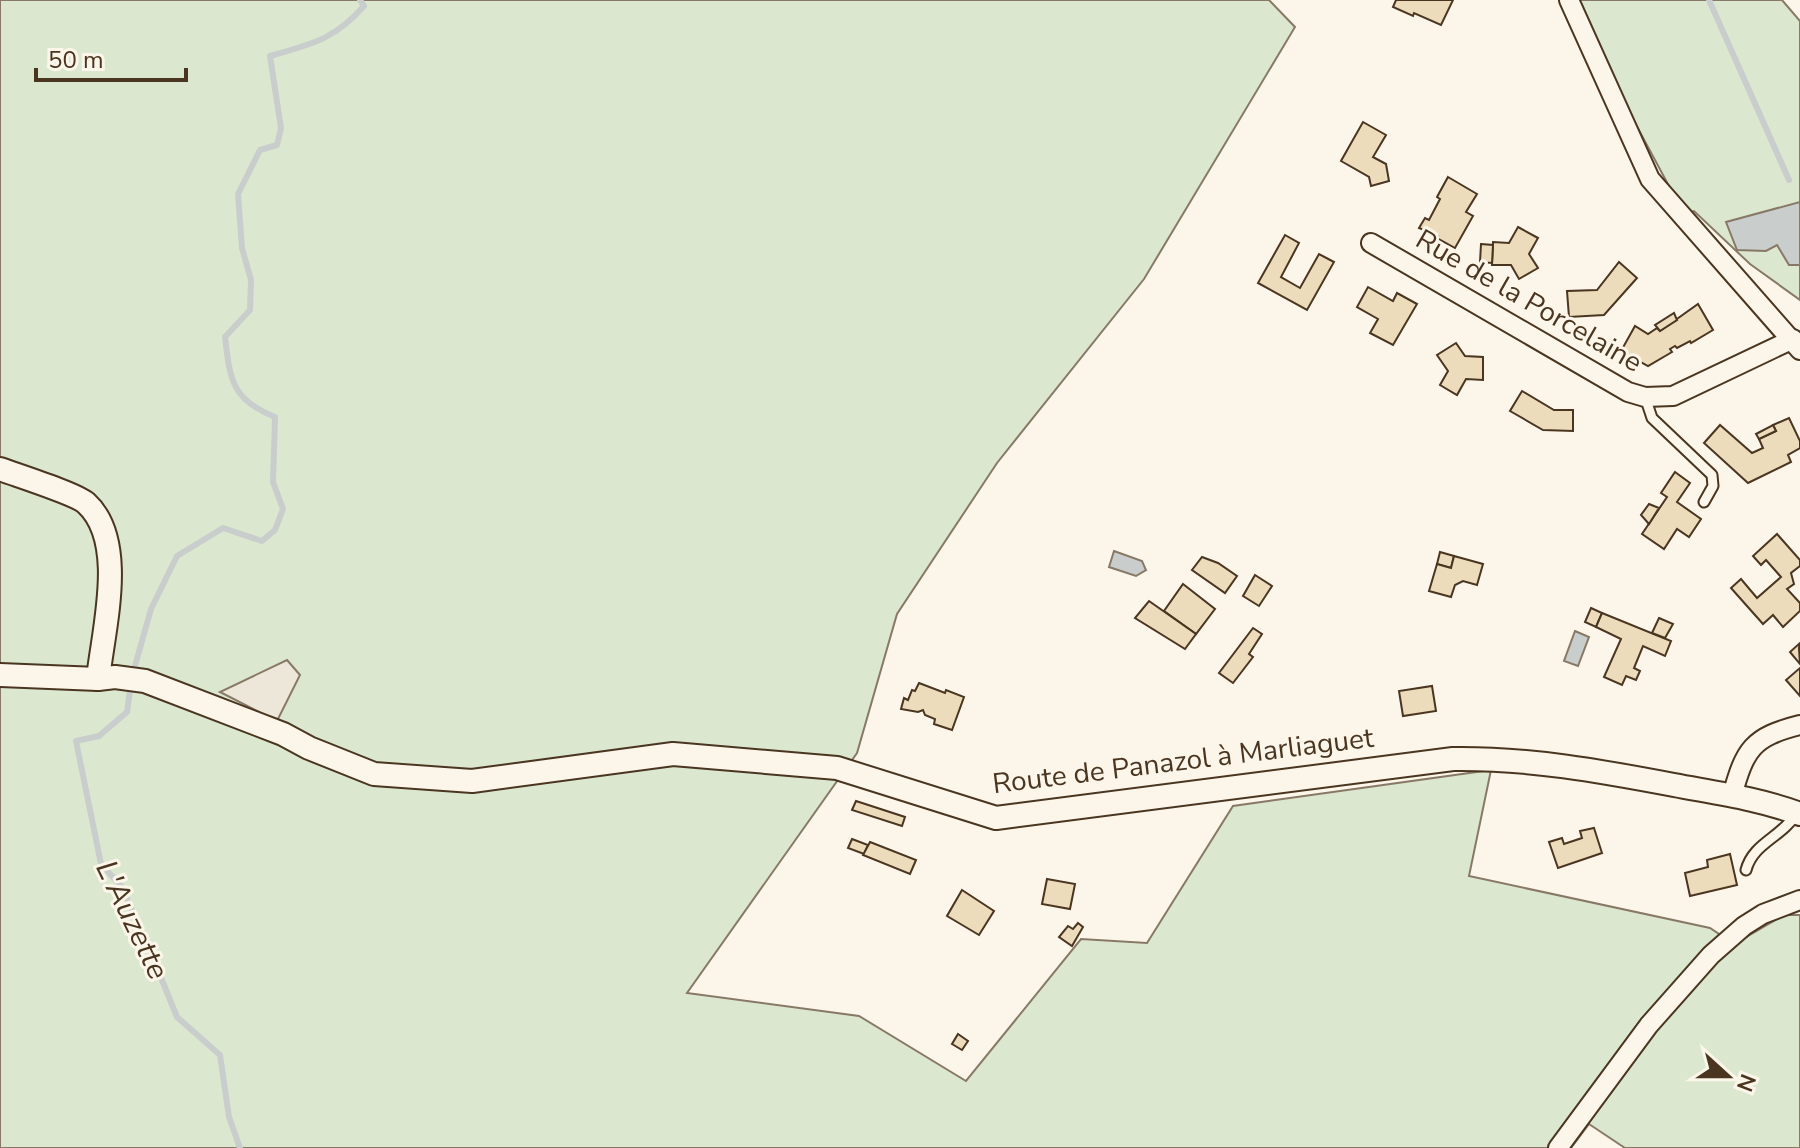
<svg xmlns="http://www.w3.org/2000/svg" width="1800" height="1148" font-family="'Nunito Sans',sans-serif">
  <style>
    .green { fill: #dce7d0; stroke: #887966; stroke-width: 2 }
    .parking { fill: #ede7d9; stroke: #887966; stroke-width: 2 }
    .water { fill: #c9cecd; stroke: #887966; stroke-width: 2 }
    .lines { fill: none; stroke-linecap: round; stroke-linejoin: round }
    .stream { stroke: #c9cecd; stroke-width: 6 }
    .building { fill: #ecdcbc; stroke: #4a3520; stroke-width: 2 }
    .service-casing { stroke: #4a3520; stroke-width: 13 }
    .minor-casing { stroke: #4a3520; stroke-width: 22 }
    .tertiary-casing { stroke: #4a3520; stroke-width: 26 }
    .service { stroke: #fbf6e9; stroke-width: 9 }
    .minor { stroke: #fbf6e9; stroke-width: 18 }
    .tertiary { stroke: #fbf6e9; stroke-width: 22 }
    .labels { text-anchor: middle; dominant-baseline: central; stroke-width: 6; stroke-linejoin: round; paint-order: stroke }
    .street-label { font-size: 28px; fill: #4a3520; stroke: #fbf6e9 }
    .water-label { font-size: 30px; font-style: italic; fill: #4a3520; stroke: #fbf6e9 }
  </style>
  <rect width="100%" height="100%" fill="#fbf6e9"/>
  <g class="green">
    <polygon points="0,0 1269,0 1295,27 1144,279 997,463 897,614 857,753 687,993 859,1016 966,1081 1081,939 1147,943 1233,806 1491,770 1469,876 1710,928 1734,944 1784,915 1800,915 1800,1148 1625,1148 1589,1124 1571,1148 0,1148"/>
    <polygon points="1569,0 1782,0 1800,21 1800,300 1750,264 1694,211 1684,214"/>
  </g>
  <polygon class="parking" points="287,660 300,675 277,721 220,692"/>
  <g class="water">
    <polygon points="1800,202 1800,265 1789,265 1777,245 1766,251 1737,250 1726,222"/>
    <polygon points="1114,551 1142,561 1146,570 1136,576 1109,567"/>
    <polygon points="1575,631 1589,637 1578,666 1564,661"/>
  </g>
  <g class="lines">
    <g class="stream">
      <polyline points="1709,0 1789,180"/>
      <path d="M133 673 151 609 177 556 223 528 262 541 275 530 283 509 273 482 275 417C232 400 230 380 225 337L250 310 251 280 242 248 238 194 260 150 277 145 281 128 270 56C311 44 334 40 364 6L360 0"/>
      <polyline points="131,684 127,712 99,736 76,741 101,864 121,886 144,936 177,1017 220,1055 229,1117 240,1148"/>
    </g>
  </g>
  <g class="building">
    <polygon points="1396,0 1453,0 1441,25 1414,13 1413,16 1393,7"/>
    <polygon points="1363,122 1386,135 1373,157 1386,164 1389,181 1371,186 1369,177 1341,161"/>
    <polygon points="1448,177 1477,194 1466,212 1473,216 1455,248 1437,238 1438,236 1419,228 1425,218 1429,220 1440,199 1437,197"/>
    <polygon points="1518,227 1538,238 1529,254 1538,268 1519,279 1511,265 1492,265 1493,242 1509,243"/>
    <polygon points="1285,235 1299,243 1281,277 1300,288 1319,254 1334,262 1307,310 1258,283"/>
    <polygon points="1481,244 1493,245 1492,263 1480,262"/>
    <polygon points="1619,262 1637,278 1604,315 1569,317 1567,291 1597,290"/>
    <polygon points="1368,287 1393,301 1397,293 1417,304 1393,345 1370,333 1378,319 1357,307"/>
    <polygon points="1698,304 1713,330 1691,343 1690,341 1677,348 1675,346 1670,349 1672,352 1648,366 1621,351 1635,326 1648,334 1657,328 1660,331"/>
    <polygon points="1674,313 1677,320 1660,331 1655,325"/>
    <polygon points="1456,343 1465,356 1483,357 1483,380 1466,379 1457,395 1440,385 1448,371 1437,355"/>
    <polygon points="1522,391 1554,410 1573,410 1573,431 1543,430 1510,411"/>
    <polygon points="1789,418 1800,441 1800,448 1788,455 1791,462 1748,483 1704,443 1720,425 1752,453 1763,448 1759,439 1776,431 1773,425"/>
    <polygon points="1773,425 1776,431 1759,439 1756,434"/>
    <polygon points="1675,472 1690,483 1677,502 1701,519 1689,537 1677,529 1664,549 1642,534 1667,497 1661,493"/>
    <polygon points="1649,504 1659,508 1649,524 1641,515"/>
    <polygon points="1777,534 1800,560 1800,566 1791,573 1794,584 1787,589 1800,603 1800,611 1783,627 1773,615 1763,624 1731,588 1741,579 1757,598 1781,577 1766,560 1761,565 1753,556"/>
    <polygon points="1440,552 1454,556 1451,568 1437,564"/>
    <polygon points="1454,556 1483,564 1477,585 1463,581 1455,585 1451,597 1429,591 1437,564 1451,568"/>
    <polygon points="1202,557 1218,563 1237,576 1225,593 1192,570"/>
    <polygon points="1255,575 1272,586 1259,606 1243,596"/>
    <polygon points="1183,584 1215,609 1196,634 1164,611"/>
    <polygon points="1149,601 1196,634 1185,649 1135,618"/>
    <polygon points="1591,608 1602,613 1596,627 1585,622"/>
    <polygon points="1602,613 1671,641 1665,656 1643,646 1634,668 1640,671 1636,680 1626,676 1622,685 1604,677 1621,639 1596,627"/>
    <polygon points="1659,618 1673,624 1665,638 1652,633"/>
    <polygon points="1253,628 1262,634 1249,654 1253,657 1233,683 1219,673"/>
    <polygon points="1800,643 1799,648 1800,664 1790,652"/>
    <polygon points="1800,668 1800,696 1786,680"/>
    <polygon points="919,683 945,693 946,690 964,697 952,730 934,724 935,719 925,715 923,710 918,712 901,709 904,698 908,700 912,690 915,691"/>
    <polygon points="1432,686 1436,711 1403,716 1399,691"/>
    <polygon points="856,801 905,817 902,826 852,810"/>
    <polygon points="1594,828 1602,853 1558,868 1549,842 1562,838 1564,844 1582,838 1580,831"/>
    <polygon points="852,839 868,845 864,854 848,848"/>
    <polygon points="870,842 916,860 910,874 863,855"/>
    <polygon points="1730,854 1737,885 1690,896 1685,873 1708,867 1707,860"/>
    <polygon points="1047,879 1075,884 1070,909 1042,904"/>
    <polygon points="962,890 994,911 979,935 947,916"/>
    <polygon points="1078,923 1083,927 1072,946 1059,937 1068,926 1073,929"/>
    <polygon points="958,1034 968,1041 962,1050 952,1044"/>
  </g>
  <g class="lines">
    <defs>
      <g id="service">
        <polyline points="1645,397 1652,418 1712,475 1713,486 1704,502"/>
        <path d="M1746 870C1753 843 1781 838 1797 813"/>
      </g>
      <g id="minor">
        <polyline points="1569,0 1650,179 1800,350"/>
        <polyline points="1371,243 1628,392 1645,397 1673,396 1793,339"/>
        <path d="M1732 796C1745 749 1752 737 1800 725"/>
        <polyline points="1558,1148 1649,1025 1711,955 1744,926 1763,914 1800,900"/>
      </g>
      <g id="tertiary">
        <path d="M0 469C16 475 76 494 86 503 128 541 103 630 98 679"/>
        <path d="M0 675 98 679 115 677 145 681 283 734 309 748 374 774 472 781 673 754 837 768 996 818 1453 759C1529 758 1600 771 1674 785 1716 793 1760 799 1800 814"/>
      </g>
    </defs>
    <use href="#service" class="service-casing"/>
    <use href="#minor" class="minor-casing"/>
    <use href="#tertiary" class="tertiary-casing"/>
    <use href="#service" class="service"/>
    <use href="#minor" class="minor"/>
    <use href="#tertiary" class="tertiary"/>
  </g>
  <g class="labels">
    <g class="street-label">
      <text transform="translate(1529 301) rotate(30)">Rue de la Porcelaine</text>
      <text transform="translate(1183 761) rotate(-7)">Route de Panazol à Marliaguet</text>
    </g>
    <g class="water-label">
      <text transform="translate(132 920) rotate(64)">L'Auzette</text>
    </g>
  </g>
  <g transform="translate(1728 1076) rotate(111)" stroke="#fbf6e9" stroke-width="6" paint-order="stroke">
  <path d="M0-6L14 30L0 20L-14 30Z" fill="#4a3520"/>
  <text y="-12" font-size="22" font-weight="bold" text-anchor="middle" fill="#4a3520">N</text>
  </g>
  <path d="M36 68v12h150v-12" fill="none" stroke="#4a3520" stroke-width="4"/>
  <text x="48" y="68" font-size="24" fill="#4a3520" stroke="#fbf6e9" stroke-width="6" paint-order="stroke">50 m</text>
</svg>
